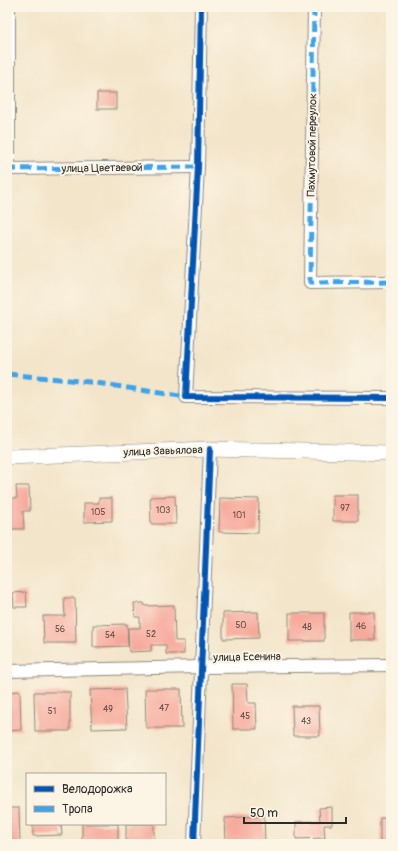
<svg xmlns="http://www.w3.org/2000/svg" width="398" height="851" font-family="Pangolin,sans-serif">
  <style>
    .building { fill: #f6a89a }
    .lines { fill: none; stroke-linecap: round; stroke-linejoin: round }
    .minor-casing { stroke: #8f887a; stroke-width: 14 }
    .tertiary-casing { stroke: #8f887a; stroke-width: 16 }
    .minor { stroke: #fff; stroke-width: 12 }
    .tertiary { stroke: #fff; stroke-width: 15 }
    .quiet { stroke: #3ea3eb; stroke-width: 5; stroke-dasharray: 10 5; stroke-linecap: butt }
    .cycleway-casing { stroke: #fcf5e5; stroke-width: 8 }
    .cycleway { stroke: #0057b8; stroke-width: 6 }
    .labels { text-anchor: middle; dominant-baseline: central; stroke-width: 4; stroke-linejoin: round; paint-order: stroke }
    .number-label { font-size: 9px; fill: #5e4a47 }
    .street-label { font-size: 11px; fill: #2b2b2b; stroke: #fcf5e5 }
  </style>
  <rect width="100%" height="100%" fill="#fcf5e5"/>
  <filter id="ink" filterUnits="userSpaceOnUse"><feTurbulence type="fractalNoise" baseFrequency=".025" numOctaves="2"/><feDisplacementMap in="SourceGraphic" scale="8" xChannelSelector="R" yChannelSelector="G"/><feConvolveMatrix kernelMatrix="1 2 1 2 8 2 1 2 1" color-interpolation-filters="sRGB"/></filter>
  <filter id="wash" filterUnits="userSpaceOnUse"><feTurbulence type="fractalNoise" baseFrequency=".012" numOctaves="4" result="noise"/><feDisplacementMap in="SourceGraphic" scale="16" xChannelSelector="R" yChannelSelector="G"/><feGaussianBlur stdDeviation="0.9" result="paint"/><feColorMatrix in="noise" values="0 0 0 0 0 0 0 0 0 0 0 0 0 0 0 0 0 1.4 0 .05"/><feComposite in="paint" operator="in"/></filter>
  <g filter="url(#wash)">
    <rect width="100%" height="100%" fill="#f3e5ca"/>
    <g id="blocks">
      <g class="building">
        <rect x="97" y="93" width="19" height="16"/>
        <polygon points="16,486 29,486 30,511 23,511 24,529 7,529 7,498 17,498"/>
        <rect x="333" y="495" width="25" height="26"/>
        <polygon points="175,496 176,524 151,524 150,497"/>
        <polygon points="99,498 112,498 112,521 84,522 84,503 99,503"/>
        <polygon points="220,498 259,499 258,533 219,532"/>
        <polygon points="26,592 27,607 14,607 13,593"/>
        <polygon points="64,598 75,598 76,643 44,643 43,616 65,616"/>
        <polygon points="134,603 144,603 145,606 174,605 175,641 184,641 184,654 166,654 166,645 151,645 151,651 129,652 128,628 140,628 140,617 135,617"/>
        <polygon points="258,612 259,638 223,639 223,613"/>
        <polygon points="349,612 374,612 375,640 349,640"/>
        <rect x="289" y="613" width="35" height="28"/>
        <polygon points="127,624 128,646 93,647 93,625"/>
        <polygon points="232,684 247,684 248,703 256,703 257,729 233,729"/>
        <polygon points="125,689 127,728 92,729 90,690"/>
        <polygon points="145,689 181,689 182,728 146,728"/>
        <polygon points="20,691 21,730 7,731 7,692"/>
        <polygon points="34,692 70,692 70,731 35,731"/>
        <polygon points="292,706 319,706 320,736 293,736"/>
        <polygon points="332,807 332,825 324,825 325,838 296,839 296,822 320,821 319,808"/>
        <polygon points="7,808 19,808 20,844 7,844"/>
        <polygon points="264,816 265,842 226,843 225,818"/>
        <rect x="380" y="818" width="11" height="24"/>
        <polygon points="33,824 61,824 62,835 33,836"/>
        <polygon points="82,824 118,824 118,840 82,841"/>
        <polygon points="126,824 154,824 154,841 126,842"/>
      </g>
    </g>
  </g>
  <g filter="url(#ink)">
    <use href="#blocks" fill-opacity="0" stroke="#8f887a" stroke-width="1"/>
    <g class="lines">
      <defs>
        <g id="minor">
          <polyline points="201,7 198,167 186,397 391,398"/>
          <polyline points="314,7 310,283 391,282"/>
          <polyline points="7,169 198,167"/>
          <polyline points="9,169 9,7"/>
          <polyline points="7,671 202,667 391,665"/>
          <polyline points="194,844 210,449"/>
        </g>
        <polyline id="tertiary" points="7,457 210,449 391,453"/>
      </defs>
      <use href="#minor" class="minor-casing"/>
      <use href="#tertiary" class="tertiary-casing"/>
      <use href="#minor" class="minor"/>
      <use href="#tertiary" class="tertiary"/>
      <g class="quiet">
        <polyline points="314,7 310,283 391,282"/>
        <polyline points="7,169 198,167"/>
        <polyline points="7,374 90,382 186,397"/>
      </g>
      <defs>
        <g id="cycleway">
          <polyline points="201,7 198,167 186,397 391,398"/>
          <polyline points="194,844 210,449"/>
        </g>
      </defs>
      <use href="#cycleway" class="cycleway-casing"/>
      <use href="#cycleway" class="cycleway"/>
    </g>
  </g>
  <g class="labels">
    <g class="number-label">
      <text x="345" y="508">97</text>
      <text x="163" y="510">103</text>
      <text x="98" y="512">105</text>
      <text x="239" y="515">101</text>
      <text x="241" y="625">50</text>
      <text x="361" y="626">46</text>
      <text x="307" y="627">48</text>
      <text x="60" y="629">56</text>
      <text x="151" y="634">52</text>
      <text x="110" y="635">54</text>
      <text x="164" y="708">47</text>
      <text x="108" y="709">49</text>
      <text x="52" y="711">51</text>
      <text x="245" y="716">45</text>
      <text x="306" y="721">43</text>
    </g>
    <g class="street-label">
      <text transform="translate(312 145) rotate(-89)">Пахмутовой переулок</text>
      <text transform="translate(102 168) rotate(-1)">улица Цветаевой</text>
      <text transform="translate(163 451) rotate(-2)">улица Завьялова</text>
      <text transform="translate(247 657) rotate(-1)">улица Есенина</text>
    </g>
  </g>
  <rect width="398" height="851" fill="none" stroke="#fcf5e5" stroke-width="24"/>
  <rect x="26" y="773" width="140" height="52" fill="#fcf5e5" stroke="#a8a49b"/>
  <rect x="34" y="786" width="20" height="6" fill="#0057b8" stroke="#a8a49b"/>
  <text x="62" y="793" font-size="12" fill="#2b2b2b">Велодорожка</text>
  <rect x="34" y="806" width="20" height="6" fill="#3ea3eb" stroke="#a8a49b"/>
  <text x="62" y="813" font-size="12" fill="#2b2b2b">Тропа</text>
  <path d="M244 817v6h102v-6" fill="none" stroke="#2b2b2b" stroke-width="2"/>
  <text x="250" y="817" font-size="12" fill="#2b2b2b" stroke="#fcf5e5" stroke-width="3" paint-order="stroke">50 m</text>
</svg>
